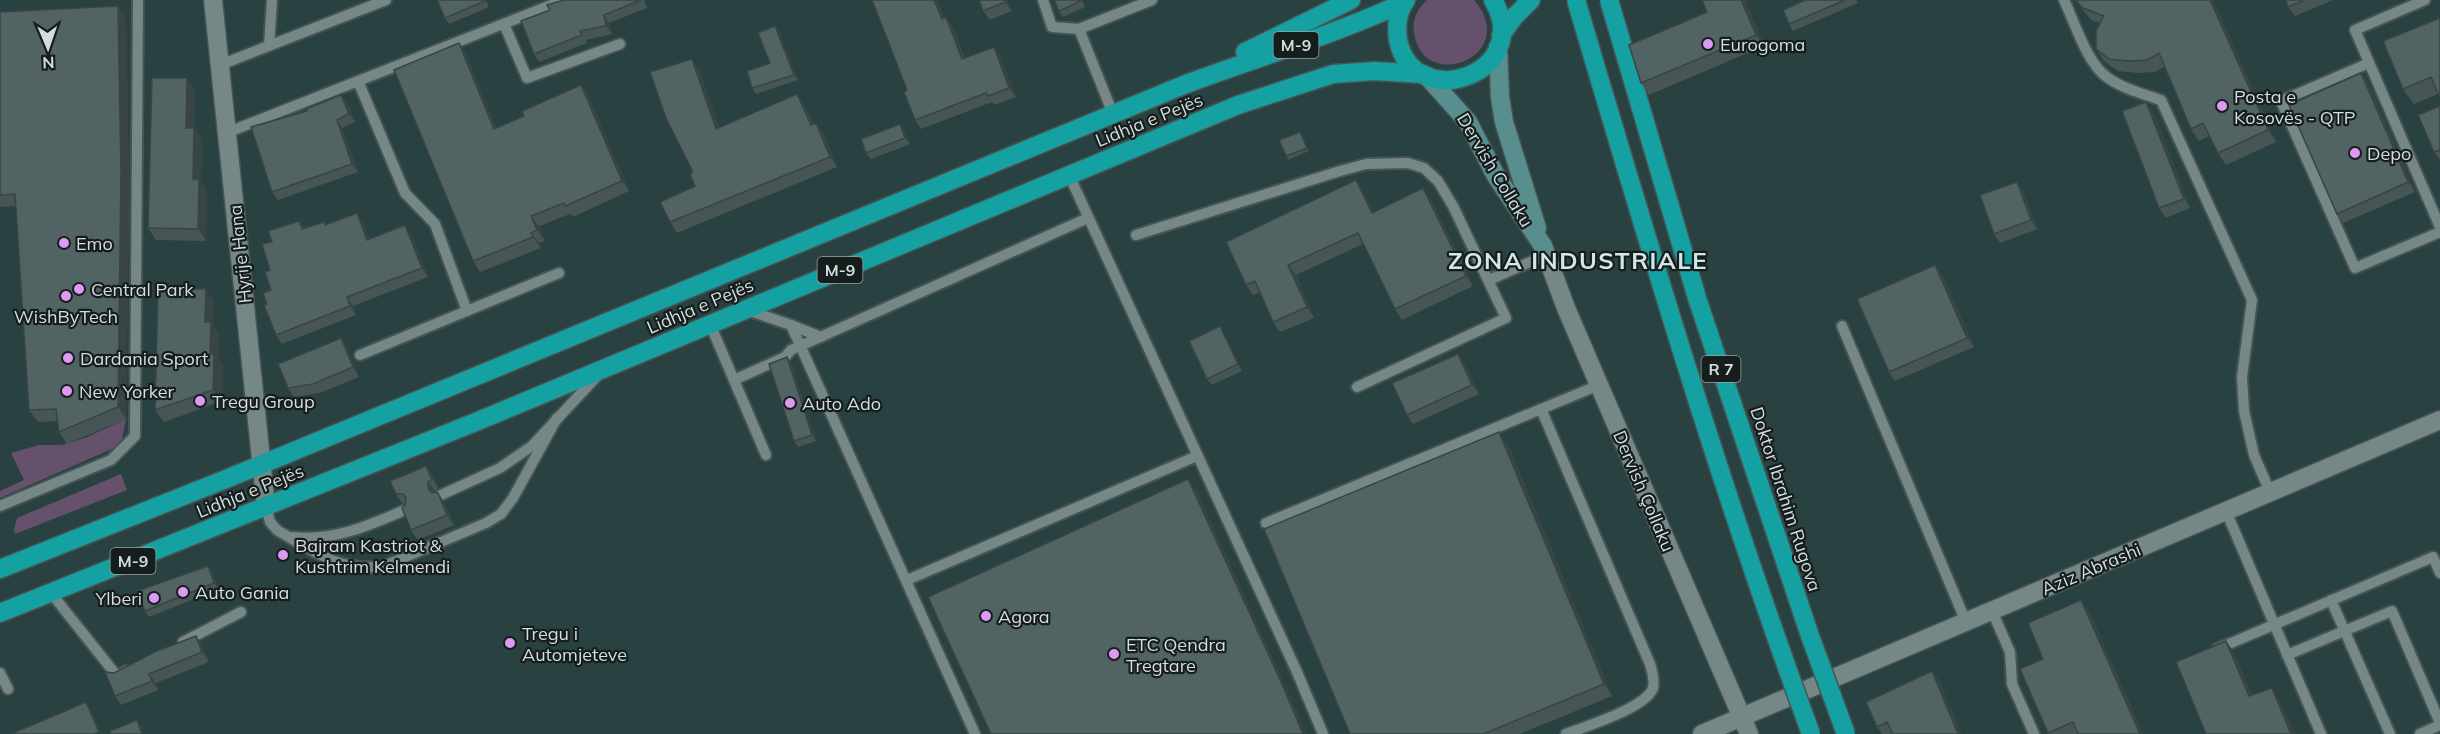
<svg xmlns="http://www.w3.org/2000/svg" width="2440" height="734" font-family="Mulish,sans-serif">
  <style>
    .built { fill: #294141 }
    .green { fill: #65516c }
    .lines { fill: none; stroke-linecap: round; stroke-linejoin: round }
    .lane-casing { stroke: #475454; stroke-width: 14 }
    .street-casing { stroke: #475454; stroke-width: 21 }
    .secondary-casing { stroke: #475454; stroke-width: 21 }
    .highway-casing { stroke: #475454; stroke-width: 21 }
    .lane { stroke: #768787; stroke-width: 10 }
    .street { stroke: #768787; stroke-width: 18 }
    .secondary { stroke: #598e8f; stroke-width: 18 }
    .highway { stroke: #15a0a1; stroke-width: 18 }
    .highway-bridge-casing { stroke: #475454; stroke-width: 21; stroke-linecap: butt }
    .highway-bridge { stroke: #15a0a1; stroke-width: 18 }
    .wall { fill: #475555 }
    .shaded-wall { fill: #394545 }
    .building { fill: #526363; stroke: #394545; stroke-width: 1.5 }
    .poi-dot { fill: #dd99f3; stroke: #161d1d; stroke-width: 2 }
    .labels { text-anchor: middle; dominant-baseline: central; stroke-width: 4.5; stroke-linejoin: round; paint-order: stroke }
    .shield { fill: #161d1d; stroke: #9ba4a4; stroke-width: 1.5 }
    .shield-label { font-size: 16px; font-weight: bold; fill: #d4dede }
    .poi-label { font-size: 18px; fill: #d4dede; stroke: #161d1d; text-anchor: start }
    .street-label { font-size: 18px; fill: #d4dede; stroke: #161d1d }
    .district-label { font-size: 24px; font-weight: bold; letter-spacing: 1.5px; fill: #d4e7e7; stroke: #161d1d }
  </style>
  <rect width="100%" height="100%" fill="#283737"/>
  <rect class="built" x="0" y="0" width="2440" height="734"/>
  <g class="green">
    <path d="M1427 0H1474C1522 56 1423 95 1414 33 1412 20 1417 9 1427 0Z"/>
    <polygon points="126,419 121,445 0,498 0,491 24,480 11,453 39,445 62,445 85,438"/>
    <polygon points="121,474 127,490 15,534 14,529 17,518"/>
  </g>
  <g class="lines">
    <defs>
      <g id="lane">
        <polyline points="1043,0 1052,27 1079,29 1152,0"/>
        <path d="M2064 0C2075 23 2087 64 2108 78 2124 89 2143 94 2161 100L2252 300 2242 377 2244 411 2254 455 2270 492"/>
        <polyline points="2425,0 2355,30 2440,227"/>
        <polyline points="504,24 527,78 620,44"/>
        <polyline points="1079,29 1113,114"/>
        <polyline points="269,46 272,0"/>
        <polyline points="2369,63 2281,101 2355,268 2440,232"/>
        <polyline points="220,65 386,0"/>
        <polyline points="358,81 405,193 435,224 467,311"/>
        <polyline points="226,133 564,0"/>
        <polyline points="1069,175 1297,672 1323,734"/>
        <polyline points="1136,235 1340,171 1366,164 1408,163 1424,168 1438,181 1453,206 1506,318 1357,387"/>
        <polyline points="1489,280 1546,255"/>
        <polyline points="747,310 791,325 975,734"/>
        <polyline points="710,324 766,455"/>
        <polyline points="791,325 821,337"/>
        <polyline points="1842,326 1966,622"/>
        <polyline points="360,355 559,273"/>
        <polyline points="734,380 785,357 791,350 1088,218"/>
        <path d="M1541 409 1650 664C1652 671 1655 680 1653 688 1646 708 1586 726 1566 734"/>
        <polyline points="441,495 500,468 532,446 598,375"/>
        <polyline points="0,506 111,460 135,436 138,0"/>
        <path d="M266 507 270 522 277 530C312 551 342 573 384 566L486 523 501 514 513 498 557 418"/>
        <polyline points="2226,511 2321,734"/>
        <polyline points="1266,523 1599,385"/>
        <path d="M293 537C334 541 368 526 405 510"/>
        <polyline points="907,580 1197,456"/>
        <polyline points="51,593 117,676 126,671"/>
        <polyline points="2331,600 2390,734"/>
        <polyline points="1992,611 2010,652 2012,684 2034,734"/>
        <polyline points="183,642 241,612"/>
        <polyline points="2217,649 2433,557 2440,573"/>
        <polyline points="2287,655 2392,611 2440,723"/>
        <polyline points="0,673 8,689"/>
        <polyline points="2420,734 2440,725"/>
      </g>
      <g id="street">
        <polyline points="213,0 266,507"/>
        <polyline points="1543,246 1566,308 1749,734"/>
        <polyline points="1702,734 2440,420"/>
      </g>
      <g id="secondary">
        <polyline points="1498,47 1500,97 1504,122 1537,228"/>
        <polyline points="1427,76 1468,122 1496,176 1543,246"/>
      </g>
      <g id="highway">
        <path d="M1406 0C1397 12 1396 26 1398 40 1414 116 1536 73 1493 0"/>
        <polyline points="1501,35 1514,17 1531,0"/>
        <polyline points="1245,52 1351,0"/>
        <path d="M0 569 226 479 1186 84C1259 57 1333 35 1403 3"/>
        <polyline points="0,613 478,421 1238,105 1333,74 1375,71 1423,74"/>
      </g>
    </defs>
    <use href="#lane" class="lane-casing"/>
    <use href="#street" class="street-casing"/>
    <use href="#secondary" class="secondary-casing"/>
    <use href="#highway" class="highway-casing"/>
    <use href="#lane" class="lane"/>
    <use href="#street" class="street"/>
    <use href="#secondary" class="secondary"/>
    <use href="#highway" class="highway"/>
    <defs>
      <g id="highway-bridge">
        <path d="M1576 0C1649 247 1722 493 1811 734"/>
        <polyline points="1609,0 1697,298 1810,636 1846,734"/>
      </g>
    </defs>
    <use href="#highway-bridge" class="highway-bridge-casing"/>
    <use href="#highway-bridge" class="highway-bridge"/>
  </g>
  <g class="wall">
    <polygon points="437,0 486,0 489,7 449,24 445,18"/>
    <polygon points="644,0 647,8 609,23 612,34 586,40 587,43 539,62 534,54 550,10"/>
    <polygon points="872,0 937,0 944,18 952,26 965,58 1000,56 1016,97 994,105 992,102 921,129 915,120 907,90"/>
    <polygon points="1007,0 1012,11 990,20 983,11"/>
    <polygon points="1054,0 1082,0 1085,7 1063,17 1059,11"/>
    <polygon points="1702,0 1745,0 1764,46 1649,95 1641,83 1707,12"/>
    <polygon points="1805,0 1856,0 1858,3 1793,31 1789,24"/>
    <polygon points="2075,0 2213,0 2276,142 2226,165 2218,153 2209,136 2199,141 2191,129 2164,67 2155,72 2137,73 2118,71 2104,61 2096,49 2100,23 2091,20"/>
    <polygon points="2286,0 2333,0 2295,16 2288,7"/>
    <polygon points="118,6 126,18 129,185 126,419 67,444 59,432 58,421 38,422 29,410 16,206 0,207 0,12"/>
    <polygon points="2440,18 2438,94 2414,104 2403,89"/>
    <polygon points="775,26 779,32 798,80 756,94 752,88 770,63"/>
    <polygon points="459,43 466,54 496,128 524,116 581,85 588,95 629,191 573,217 570,214 539,226 545,241 539,243 541,248 480,272 473,261"/>
    <polygon points="699,69 719,128 804,104 814,125 824,134 837,167 677,233 670,222 695,186"/>
    <polygon points="2361,73 2368,83 2415,192 2343,223 2337,214"/>
    <polygon points="195,90 194,128 202,139 201,182 207,191 206,241 156,240 148,228"/>
    <polygon points="341,95 347,103 355,122 342,128 358,172 278,200 272,192 307,111"/>
    <polygon points="2440,106 2440,160 2434,152"/>
    <polygon points="2153,111 2190,208 2166,218 2159,208"/>
    <polygon points="904,131 910,144 871,159 866,153"/>
    <polygon points="1300,132 1309,151 1288,160 1286,156"/>
    <polygon points="1356,180 1363,191 1373,212 1430,198 1473,286 1402,320 1395,309 1363,244 1296,275 1314,318 1280,332 1273,322 1260,292 1253,295 1246,285"/>
    <polygon points="2023,191 2037,229 2000,243 1994,234"/>
    <polygon points="299,221 304,228 326,225 363,222 369,239 411,234 428,277 353,306 356,315 282,344 276,335 267,304 271,290 270,270 272,242"/>
    <polygon points="1942,274 1974,347 1895,381 1889,372"/>
    <polygon points="214,301 214,326 219,334 219,360 223,366 222,401 164,422 155,410"/>
    <polygon points="1220,326 1224,333 1242,371 1212,385 1207,379"/>
    <polygon points="347,348 359,377 320,393 294,397 288,388"/>
    <polygon points="791,363 816,441 798,447 794,441"/>
    <polygon points="1464,363 1479,394 1413,424 1407,415"/>
    <polygon points="1508,444 1612,696 1520,734 1350,734"/>
    <polygon points="426,466 433,475 438,488 434,492 444,502 454,525 418,540 411,530 405,503 402,503 396,494"/>
    <polygon points="208,566 212,572 219,589 149,617 145,611"/>
    <polygon points="2089,611 2143,734 2049,734 2048,733 2043,659"/>
    <polygon points="196,636 202,645 209,662 156,683 158,690 121,705 115,696 114,673"/>
    <polygon points="1932,671 1940,682 1961,734 1882,734 1877,727"/>
  </g>
  <g class="shaded-wall">
    <polygon points="934,0 937,0 948,28 942,19"/>
    <polygon points="1004,0 1007,0 1012,11 1005,2"/>
    <polygon points="1741,0 1745,0 1764,46 1756,35"/>
    <polygon points="2210,0 2213,0 2276,142 2268,130"/>
    <polygon points="118,6 126,18 129,185 126,419 118,407"/>
    <polygon points="604,15 609,23 612,34 606,26"/>
    <polygon points="946,17 952,26 968,68 962,59"/>
    <polygon points="775,26 779,32 798,80 794,75"/>
    <polygon points="459,43 466,54 501,139 494,129"/>
    <polygon points="994,47 1000,56 1016,97 1009,88"/>
    <polygon points="692,59 699,69 723,139 716,129"/>
    <polygon points="2361,73 2368,83 2415,192 2408,182"/>
    <polygon points="187,78 195,90 194,128 202,139 201,182 207,191 206,241 198,229 193,179 186,128"/>
    <polygon points="581,85 588,95 629,191 622,181"/>
    <polygon points="797,94 804,104 818,136 811,125"/>
    <polygon points="341,95 347,103 355,122 349,114"/>
    <polygon points="2146,102 2153,111 2190,208 2184,199"/>
    <polygon points="337,120 342,128 358,172 352,164"/>
    <polygon points="816,123 824,134 837,167 830,157"/>
    <polygon points="900,124 904,131 910,144 905,138"/>
    <polygon points="1356,180 1363,191 1379,223 1372,213"/>
    <polygon points="2017,182 2023,191 2037,229 2031,220"/>
    <polygon points="1423,188 1430,198 1473,286 1466,276"/>
    <polygon points="357,213 363,222 373,249 367,240"/>
    <polygon points="531,216 539,226 545,241 537,230"/>
    <polygon points="405,225 411,234 428,277 422,268"/>
    <polygon points="531,233 539,243 541,248 533,237"/>
    <polygon points="1288,265 1296,275 1314,318 1307,307"/>
    <polygon points="1935,265 1942,274 1974,347 1967,338"/>
    <polygon points="206,289 214,301 214,326 219,334 219,360 223,366 222,401 213,390 210,354 205,322"/>
    <polygon points="347,297 353,306 356,315 350,306"/>
    <polygon points="1220,326 1224,333 1242,371 1238,364"/>
    <polygon points="341,338 347,348 359,377 353,367"/>
    <polygon points="1458,354 1464,363 1479,394 1472,385"/>
    <polygon points="787,357 791,363 816,441 812,435"/>
    <polygon points="1499,432 1508,444 1612,696 1604,684"/>
    <polygon points="426,466 433,475 438,488 432,479"/>
    <polygon points="1188,479 1197,491 1290,696 1306,734 1303,734"/>
    <polygon points="428,482 435,491 434,498 428,488"/>
    <polygon points="438,493 444,502 454,525 447,515"/>
    <polygon points="208,566 212,572 219,589 214,583"/>
    <polygon points="2081,600 2089,611 2143,734 2140,734"/>
    <polygon points="196,636 202,645 209,662 202,652"/>
    <polygon points="2226,641 2234,652 2257,707 2249,696"/>
    <polygon points="1932,671 1940,682 1961,734 1958,734"/>
    <polygon points="149,674 156,683 158,690 152,681"/>
    <polygon points="2272,688 2280,700 2295,734 2291,734"/>
    <polygon points="86,702 92,712 102,734 100,734 99,732"/>
    <polygon points="137,720 141,727 144,734 142,734"/>
  </g>
  <g class="building">
    <polygon points="437,0 484,0 485,1 445,18"/>
    <polygon points="564,0 641,0 604,15 606,26 580,31 582,35 534,54 521,21 550,10 547,5"/>
    <polygon points="872,0 934,0 942,19 946,17 962,59 994,47 1009,88 988,96 986,93 915,120 904,92 907,90"/>
    <polygon points="979,0 1004,0 1005,2 983,11"/>
    <polygon points="1054,0 1081,0 1081,1 1059,11"/>
    <polygon points="1702,0 1741,0 1756,35 1641,83 1629,45 1707,12"/>
    <polygon points="1805,0 1845,0 1789,24 1783,10"/>
    <polygon points="2076,0 2210,0 2268,130 2218,153 2203,123 2191,129 2159,53 2147,60 2129,61 2109,59 2096,49 2096,31 2104,16 2083,8"/>
    <polygon points="2286,0 2305,0 2288,7"/>
    <polygon points="118,6 121,173 118,407 59,432 56,409 29,410 15,194 0,195 0,12"/>
    <polygon points="2440,18 2440,98 2431,77 2403,89 2383,41"/>
    <polygon points="775,26 794,75 752,88 747,71 770,63 758,33"/>
    <polygon points="459,43 494,129 524,116 522,111 581,85 622,181 565,206 564,203 531,216 537,230 531,233 533,237 473,261 394,70"/>
    <polygon points="692,59 716,129 797,94 811,125 816,123 830,157 670,222 660,202 695,186 690,174 693,172 666,118 650,72"/>
    <polygon points="2361,73 2408,182 2337,214 2289,105"/>
    <polygon points="152,78 187,78 186,128 194,128 193,179 199,179 198,229 148,228"/>
    <polygon points="341,95 349,114 337,120 352,164 272,192 251,127 307,111 306,109"/>
    <polygon points="2146,102 2184,199 2159,208 2122,111"/>
    <polygon points="2440,106 2440,150 2434,152 2418,115"/>
    <polygon points="900,124 905,138 866,153 861,139"/>
    <polygon points="1300,132 1307,148 1286,156 1279,140"/>
    <polygon points="1356,180 1372,213 1423,188 1466,276 1395,309 1358,233 1288,265 1307,307 1273,322 1255,281 1246,285 1226,242"/>
    <polygon points="2017,182 2031,220 1994,234 1980,195"/>
    <polygon points="357,213 367,240 405,225 422,268 347,297 350,306 276,335 264,305 267,304 263,293 271,290 265,272 270,270 262,244 272,242 268,231 299,221 302,229 324,222 325,225"/>
    <polygon points="1935,265 1967,338 1889,372 1857,299"/>
    <polygon points="158,288 206,289 205,322 211,322 210,354 214,354 213,390 155,410"/>
    <polygon points="1220,326 1238,364 1207,379 1189,341"/>
    <polygon points="341,338 353,367 313,384 288,388 278,364"/>
    <polygon points="1458,354 1472,385 1407,415 1392,383"/>
    <polygon points="787,357 812,435 794,441 769,364"/>
    <polygon points="1499,432 1604,684 1483,734 1350,734 1264,529"/>
    <polygon points="426,466 432,479 428,482 428,488 431,492 438,493 447,515 411,530 402,508 405,505 406,498 403,494 396,494 390,481"/>
    <polygon points="1188,479 1282,684 1303,734 991,734 928,597"/>
    <polygon points="208,566 214,583 145,611 137,591"/>
    <polygon points="2081,600 2140,734 2078,734 2073,722 2048,733 2020,669 2043,659 2028,623"/>
    <polygon points="196,636 202,652 149,674 152,681 115,696 105,672 114,673 157,651"/>
    <polygon points="2226,641 2249,696 2272,688 2291,734 2206,734 2176,662"/>
    <polygon points="1932,671 1958,734 1893,734 1887,722 1877,727 1866,702"/>
    <polygon points="86,702 99,732 94,734 11,734"/>
    <polygon points="137,720 142,734 111,734 110,731"/>
  </g>
  <g class="poi-dot">
    <circle cx="1708" cy="44" r="6"/>
    <circle cx="2222" cy="106" r="6"/>
    <circle cx="2355" cy="153" r="6"/>
    <circle cx="64" cy="243" r="6"/>
    <circle cx="79" cy="289" r="6"/>
    <circle cx="66" cy="296" r="6"/>
    <circle cx="68" cy="358" r="6"/>
    <circle cx="67" cy="391" r="6"/>
    <circle cx="200" cy="401" r="6"/>
    <circle cx="790" cy="403" r="6"/>
    <circle cx="283" cy="555" r="6"/>
    <circle cx="183" cy="592" r="6"/>
    <circle cx="154" cy="598" r="6"/>
    <circle cx="986" cy="616" r="6"/>
    <circle cx="510" cy="643" r="6"/>
    <circle cx="1114" cy="654" r="6"/>
  </g>
  <g class="labels">
    <g class="shield">
      <rect x="1273.5" y="32" width="45" height="26" rx="4.5"/>
      <rect x="817.5" y="257" width="45" height="26" rx="4.5"/>
      <rect x="1701.5" y="356" width="39" height="26" rx="4.5"/>
      <rect x="110.5" y="548" width="45" height="26" rx="4.5"/>
    </g>
    <g class="shield-label">
      <text x="1296" y="45">M-9</text>
      <text x="840" y="270">M-9</text>
      <text x="1721" y="369">R 7</text>
      <text x="133" y="561">M-9</text>
    </g>
    <g class="poi-label">
      <text x="1720" y="44">Eurogoma</text>
      <text x="2234" y="96">Posta e<tspan x="2234" dy="21">Kosovës - QTP</tspan></text>
      <text x="2367" y="153">Depo</text>
      <text x="76" y="243">Emo</text>
      <text x="91" y="289">Central Park</text>
      <text x="66" y="316" text-anchor="middle">WishByTech</text>
      <text x="80" y="358">Dardania Sport</text>
      <text x="79" y="391">New Yorker</text>
      <text x="212" y="401">Tregu Group</text>
      <text x="802" y="403">Auto Ado</text>
      <text x="295" y="545">Bajram Kastriot &amp;<tspan x="295" dy="21">Kushtrim Kelmendi</tspan></text>
      <text x="195" y="592">Auto Gania</text>
      <text x="142" y="598" text-anchor="end">Ylberi</text>
      <text x="998" y="616">Agora</text>
      <text x="522" y="633">Tregu i<tspan x="522" dy="21">Automjeteve</tspan></text>
      <text x="1126" y="644">ETC Qendra<tspan x="1126" dy="21">Tregtare</tspan></text>
    </g>
    <g class="street-label">
      <text transform="translate(1149 120) rotate(-22)">Lidhja e Pejës</text>
      <text transform="translate(1495 170) rotate(59)">Dervish Collaku</text>
      <text transform="translate(240 254) rotate(-96)">Hyrije Hana</text>
      <text transform="translate(700 306) rotate(-23)">Lidhja e Pejës</text>
      <text transform="translate(250 491) rotate(-22)">Lidhja e Pejës</text>
      <text transform="translate(1644 491) rotate(67)">Dervish Çollaku</text>
      <text transform="translate(1786 499) rotate(72)">Doktor Ibrahim Rugova</text>
      <text transform="translate(2091 569) rotate(-23)">Aziz Abrashi</text>
    </g>
    <g class="district-label">
      <text x="1578" y="260">ZONA INDUSTRIALE</text>
    </g>
  </g>
  <g transform="translate(48 48) rotate(178)" stroke="#161d1d" stroke-width="4.5" paint-order="stroke">
  <path d="M0-4.5L10 22L0 15L-10 22Z" fill="#d4dede"/>
  <text y="-9" font-size="16" font-weight="bold" text-anchor="middle" fill="#d4dede">N</text>
  </g>
</svg>
